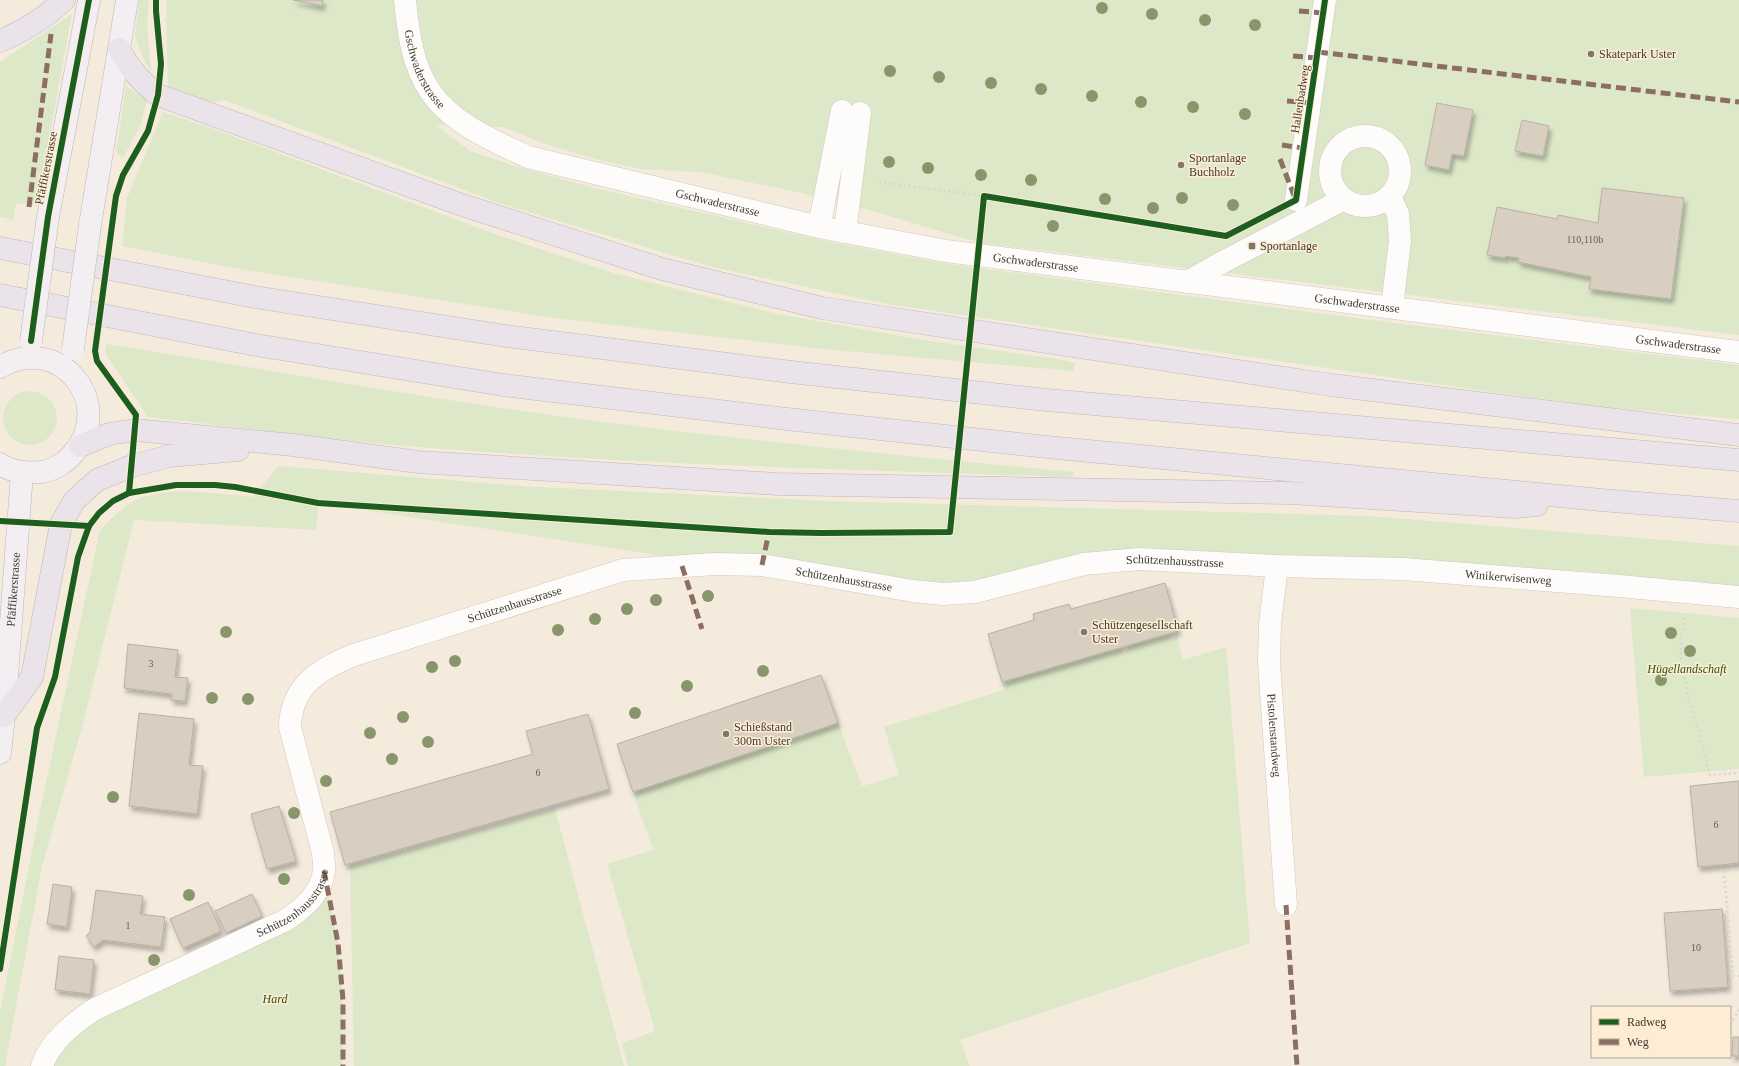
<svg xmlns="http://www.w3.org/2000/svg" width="1739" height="1066" font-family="'Times New Roman',serif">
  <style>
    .green { fill: #dde8c8 }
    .building { fill: #d8cfc0; stroke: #b8b1a7; filter: url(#shadow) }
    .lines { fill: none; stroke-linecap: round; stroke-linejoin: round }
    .minor-casing { stroke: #d0c9be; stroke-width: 23 }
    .major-casing { stroke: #c0b6b7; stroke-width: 23 }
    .highway-casing { stroke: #c0b6b7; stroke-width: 23 }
    .path { stroke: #d8d6d2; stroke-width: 2.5; stroke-dasharray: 2 3; stroke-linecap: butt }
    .minor { stroke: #fdfcfa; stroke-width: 22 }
    .major { stroke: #f2eef1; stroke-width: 22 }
    .highway { stroke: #ebe3ea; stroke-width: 22 }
    .major-bridge-casing { stroke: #c0b6b7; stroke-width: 23; stroke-linecap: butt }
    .major-bridge { stroke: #f2eef1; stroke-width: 22 }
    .quiet { stroke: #8d6e63; stroke-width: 5; stroke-dasharray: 10 5; stroke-linecap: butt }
    .cycleway-casing { stroke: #fdedd4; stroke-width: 8 }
    .cycleway { stroke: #1b5e20; stroke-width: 6 }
    .tree { fill: #89966b }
    .poi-dot { fill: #7e776c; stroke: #fdedd4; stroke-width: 1.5 }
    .labels { text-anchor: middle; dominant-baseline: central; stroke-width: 3; stroke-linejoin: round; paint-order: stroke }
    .number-label { font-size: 10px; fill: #655e53 }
    .poi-label { font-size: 12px; fill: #3f392f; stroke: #fdedd4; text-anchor: start }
    .street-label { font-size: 12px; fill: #3f392f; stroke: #fdedd4 }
    .park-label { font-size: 12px; font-style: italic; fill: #32510d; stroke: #fdedd4 }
  </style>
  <defs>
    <filter id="shadow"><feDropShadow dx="2.5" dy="4.5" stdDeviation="2" flood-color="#0004"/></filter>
  </defs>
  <rect width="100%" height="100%" fill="#f4ebdd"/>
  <g class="green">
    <polygon points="139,0 149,0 147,25 151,72 142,56 135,35"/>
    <polygon points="166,0 1739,0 1739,335 980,243 872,211 792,191 700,172 641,169 603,161 545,144 502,127 436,125 470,151 518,167 594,188 825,241 947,264 1394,323 1739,365 1739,419 1604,407 1485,391 887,304 712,267 502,204 224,100 211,103 168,87"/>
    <polygon points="72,14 37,206 16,203 13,220 0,217 0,62"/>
    <polygon points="126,86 147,101 140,126 124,156 121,157 116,153"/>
    <polygon points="163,112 214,129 500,236 614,273 778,314 923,340 1057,359 1075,363 1073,371 823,349 561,319 239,269 122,246 127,198"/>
    <path d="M106 344C262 368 416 397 572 418 739 440 906 456 1074 472L1073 477C864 470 654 465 445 449 346 442 247 428 148 417L105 353Z"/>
    <circle cx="30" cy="418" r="27"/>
    <path d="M278 466 521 486 827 501 1367 516 1739 546V597L1139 559 975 592 715 564 319 503 316 530 134 520 81 731 42 866 5 1066H0V1012L38 820 100 530C112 519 125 503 141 498 176 486 217 494 253 497Z"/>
    <polygon points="1630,608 1739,618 1739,769 1644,777"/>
    <polygon points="1171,633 1172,638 1177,636 1183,660 1226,647 1250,943 960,1040 970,1066 628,1066 622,1043 655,1031 607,864 653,850 633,792 838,723 862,786 899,775 884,727 1004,690 1002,682 1121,647 1123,653 1128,651 1127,646"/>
    <polygon points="555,809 624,1066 354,1066 350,867"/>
    <polygon points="324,871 338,943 343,1000 343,1066 43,1066 56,1041 284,921"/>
  </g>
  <g class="building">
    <polygon points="293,0 323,0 322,6"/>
    <polygon points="1437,103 1473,110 1464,156 1452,154 1449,170 1425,165"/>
    <polygon points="1522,120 1549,126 1543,156 1515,151"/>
    <polygon points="1602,188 1684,198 1671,299 1589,289 1591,277 1518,262 1519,258 1506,256 1505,258 1487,255 1497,207 1557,219 1558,215 1598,223"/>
    <polygon points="1165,583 1178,631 1002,682 988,634 1034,620 1033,614 1069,604 1071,609"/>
    <polygon points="128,644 178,650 175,677 188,678 185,701 171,700 172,694 124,688"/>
    <polygon points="821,675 838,723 633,792 617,744"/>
    <polygon points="139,713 194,719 189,765 203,766 197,814 129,806"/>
    <polygon points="588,714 609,789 345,865 330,812 533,754 526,731"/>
    <polygon points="1739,781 1739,863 1698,867 1690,786"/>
    <polygon points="279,806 296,861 267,869 251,814"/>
    <polygon points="53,884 72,887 67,927 47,924"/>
    <polygon points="96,890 143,896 140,914 165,917 161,947 103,940 94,947 86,936 90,932"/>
    <polygon points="252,894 262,916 226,933 215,911"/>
    <polygon points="208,902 221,931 183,948 170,919"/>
    <polygon points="1722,909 1728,987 1670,991 1664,913"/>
    <polygon points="59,956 94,960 90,994 55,990"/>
    <polygon points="1733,1037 1739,1037 1739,1056 1732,1056"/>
  </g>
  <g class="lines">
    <defs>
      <g id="minor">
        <path id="s1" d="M405 0C408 31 412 65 430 91 452 124 494 141 528 157L819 227 946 251 1739 352"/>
        <circle cx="1365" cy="171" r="35"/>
        <polyline points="1390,197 1398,214 1400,241 1392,307"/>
        <polyline points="1296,200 1325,0"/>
        <polyline points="819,227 842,111"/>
        <polyline points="845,232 860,113"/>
        <polyline points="1187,282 1221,263 1344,199"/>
        <path id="s2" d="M1277 566 1270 624 1269 663 1286 905"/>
        <path id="s3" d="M42 1066C50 1041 73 1024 93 1010L284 921C302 910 321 894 324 871 325 866 323 858 323 853L290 727C291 686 319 669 354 655L623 570 715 564 762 565 913 591 943 594 975 592 1084 564 1139 559 1277 566 1403 569 1619 586 1739 597"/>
      </g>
      <g id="major">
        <polyline points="48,217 89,0"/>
        <polyline points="90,225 127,0"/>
        <path d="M0 367C59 332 118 404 72 455 65 463 52 471 41 472 26 473 13 473 0 464"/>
        <path id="s4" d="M0 753 4 716 22 473"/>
      </g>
      <g id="highway">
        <path d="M0 41C24 31 45 18 64 0"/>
        <path d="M119 49C130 69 140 81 158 95L465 206 662 269 822 308 1331 385 1739 435"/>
        <polyline points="0,248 255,297 506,336 791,372 1047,400 1739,460"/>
        <polyline points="0,295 256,345 503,385 787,419 1047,447 1601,500 1739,511"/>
        <polyline points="80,446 109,434 135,430 293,445 418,462 777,484 1290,493 1515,507 1537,505"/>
        <polyline points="4,716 32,677 61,524 74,501 97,480 132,466 170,456 238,450"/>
      </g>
    </defs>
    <use href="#minor" class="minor-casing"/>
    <use href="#major" class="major-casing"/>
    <use href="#highway" class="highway-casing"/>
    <g class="path">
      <polyline points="879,182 984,196"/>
      <polyline points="1685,618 1681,637 1681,661 1690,703 1701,739 1709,772 1710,775 1739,773"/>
      <polyline points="1739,869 1724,871 1733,976 1739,976"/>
      <polyline points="1730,1024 1739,1010"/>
    </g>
    <use href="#minor" class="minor"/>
    <use href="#major" class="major"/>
    <use href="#highway" class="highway"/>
    <defs>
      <g id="major-bridge">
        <polyline points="31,341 48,217"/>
        <polyline points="73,349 90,225"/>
      </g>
    </defs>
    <use href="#major-bridge" class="major-bridge-casing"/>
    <use href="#major-bridge" class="major-bridge"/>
    <g class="quiet">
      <polyline points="1299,11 1323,13"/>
      <polyline points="1318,52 1739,102"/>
      <polyline points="1293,56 1317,58"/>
      <polyline points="1287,101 1310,103"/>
      <polyline points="1282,145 1303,148"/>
      <polyline points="1280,159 1295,198"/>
      <polyline points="29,207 51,34"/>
      <polyline points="762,565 769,532"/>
      <polyline points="682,566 702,629"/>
      <polyline points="324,871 338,943 343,1000 343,1066"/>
      <polyline points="1286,905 1297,1066"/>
    </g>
    <defs>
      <g id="cycleway">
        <polyline points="31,341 48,217 89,0"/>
        <polyline points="129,493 136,415 97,361 95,351 116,196 123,175 148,131 158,95 161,64 156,11 156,0"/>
        <polyline points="0,521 89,526"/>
        <polyline points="0,969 37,728 55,677 78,557 89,526 99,513 113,501 129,493 176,485 215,485 235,487 318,503 769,532 822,533 950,532 984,196 1226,236 1296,200 1325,0"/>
      </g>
    </defs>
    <use href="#cycleway" class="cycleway-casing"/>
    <use href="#cycleway" class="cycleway"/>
  </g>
  <g class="tree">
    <circle cx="1102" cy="8" r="6"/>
    <circle cx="1152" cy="14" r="6"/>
    <circle cx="1205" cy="20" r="6"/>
    <circle cx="1255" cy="25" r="6"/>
    <circle cx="890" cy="71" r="6"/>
    <circle cx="939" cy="77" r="6"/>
    <circle cx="991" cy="83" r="6"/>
    <circle cx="1041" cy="89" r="6"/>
    <circle cx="1092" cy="96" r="6"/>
    <circle cx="1141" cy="102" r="6"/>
    <circle cx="1193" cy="107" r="6"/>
    <circle cx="1245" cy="114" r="6"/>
    <circle cx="889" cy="162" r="6"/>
    <circle cx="928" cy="168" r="6"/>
    <circle cx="981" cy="175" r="6"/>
    <circle cx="1031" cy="180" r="6"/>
    <circle cx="1182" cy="198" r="6"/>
    <circle cx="1105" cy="199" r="6"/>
    <circle cx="1233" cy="205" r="6"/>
    <circle cx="1153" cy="208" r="6"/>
    <circle cx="1053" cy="226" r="6"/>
    <circle cx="708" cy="596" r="6"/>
    <circle cx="656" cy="600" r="6"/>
    <circle cx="627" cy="609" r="6"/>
    <circle cx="595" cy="619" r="6"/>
    <circle cx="558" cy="630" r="6"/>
    <circle cx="226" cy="632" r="6"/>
    <circle cx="1671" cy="633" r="6"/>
    <circle cx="1690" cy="651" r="6"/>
    <circle cx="455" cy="661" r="6"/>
    <circle cx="432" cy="667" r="6"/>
    <circle cx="763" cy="671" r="6"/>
    <circle cx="1661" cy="680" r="6"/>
    <circle cx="687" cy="686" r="6"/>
    <circle cx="212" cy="698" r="6"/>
    <circle cx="248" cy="699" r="6"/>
    <circle cx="635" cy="713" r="6"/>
    <circle cx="403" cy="717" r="6"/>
    <circle cx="370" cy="733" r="6"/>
    <circle cx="428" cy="742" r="6"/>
    <circle cx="392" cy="759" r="6"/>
    <circle cx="326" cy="781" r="6"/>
    <circle cx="113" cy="797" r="6"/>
    <circle cx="294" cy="813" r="6"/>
    <circle cx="284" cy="879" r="6"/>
    <circle cx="189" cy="895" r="6"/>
    <circle cx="154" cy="960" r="6"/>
  </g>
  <g class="poi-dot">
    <circle cx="1591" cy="54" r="4"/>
    <circle cx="1181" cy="165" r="4"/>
    <rect x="1248" y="242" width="8" height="8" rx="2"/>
    <circle cx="1084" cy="632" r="4"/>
    <circle cx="726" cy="734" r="4"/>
  </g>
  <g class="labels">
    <g class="number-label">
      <text x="1585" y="239">110,110b</text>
      <text x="151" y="663">3</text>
      <text x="538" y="772">6</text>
      <text x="1716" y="824">6</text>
      <text x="128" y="925">1</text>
      <text x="1696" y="947">10</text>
    </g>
    <g class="poi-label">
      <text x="1599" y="54">Skatepark Uster</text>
      <text x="1189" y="158">Sportanlage<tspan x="1189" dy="14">Buchholz</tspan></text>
      <text x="1260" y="246">Sportanlage</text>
      <text x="1092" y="625">Schützengesellschaft<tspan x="1092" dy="14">Uster</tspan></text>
      <text x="734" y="727">Schießstand<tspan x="734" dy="14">300m Uster</tspan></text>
    </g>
    <g class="street-label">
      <text stroke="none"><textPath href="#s1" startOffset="73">Gschwaderstrasse</textPath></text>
      <text transform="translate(1300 99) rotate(-81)">Hallenbadweg</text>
      <text transform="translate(46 168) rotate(-79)">Pfäffikerstrasse</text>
      <text stroke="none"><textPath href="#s1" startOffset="410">Gschwaderstrasse</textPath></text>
      <text stroke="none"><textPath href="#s1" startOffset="734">Gschwaderstrasse</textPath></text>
      <text stroke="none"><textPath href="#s1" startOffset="1058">Gschwaderstrasse</textPath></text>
      <text stroke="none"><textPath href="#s1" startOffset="1382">Gschwaderstrasse</textPath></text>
      <text stroke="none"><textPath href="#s3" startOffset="1446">Schützenhausstrasse</textPath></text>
      <text stroke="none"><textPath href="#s3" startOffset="1780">Winikerwisenweg</textPath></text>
      <text stroke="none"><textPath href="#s3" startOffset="1110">Schützenhausstrasse</textPath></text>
      <text stroke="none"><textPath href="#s4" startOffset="164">Pfäffikerstrasse</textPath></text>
      <text stroke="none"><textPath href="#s3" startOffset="774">Schützenhausstrasse</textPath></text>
      <text stroke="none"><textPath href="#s2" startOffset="170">Pistolenstandweg</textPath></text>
      <text stroke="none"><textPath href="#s3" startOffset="307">Schützenhausstrasse</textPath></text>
    </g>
    <g class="park-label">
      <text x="1687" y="669">Hügellandschaft</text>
      <text x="275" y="999">Hard</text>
    </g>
  </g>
  <rect x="1591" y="1006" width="140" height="52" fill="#fdedd4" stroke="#b1a592"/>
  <rect x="1599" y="1019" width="20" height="6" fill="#1b5e20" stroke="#b1a592"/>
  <text x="1627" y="1026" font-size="12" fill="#3f392f">Radweg</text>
  <rect x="1599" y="1039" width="20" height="6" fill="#8d6e63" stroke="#b1a592"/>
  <text x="1627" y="1046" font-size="12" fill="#3f392f">Weg</text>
</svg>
